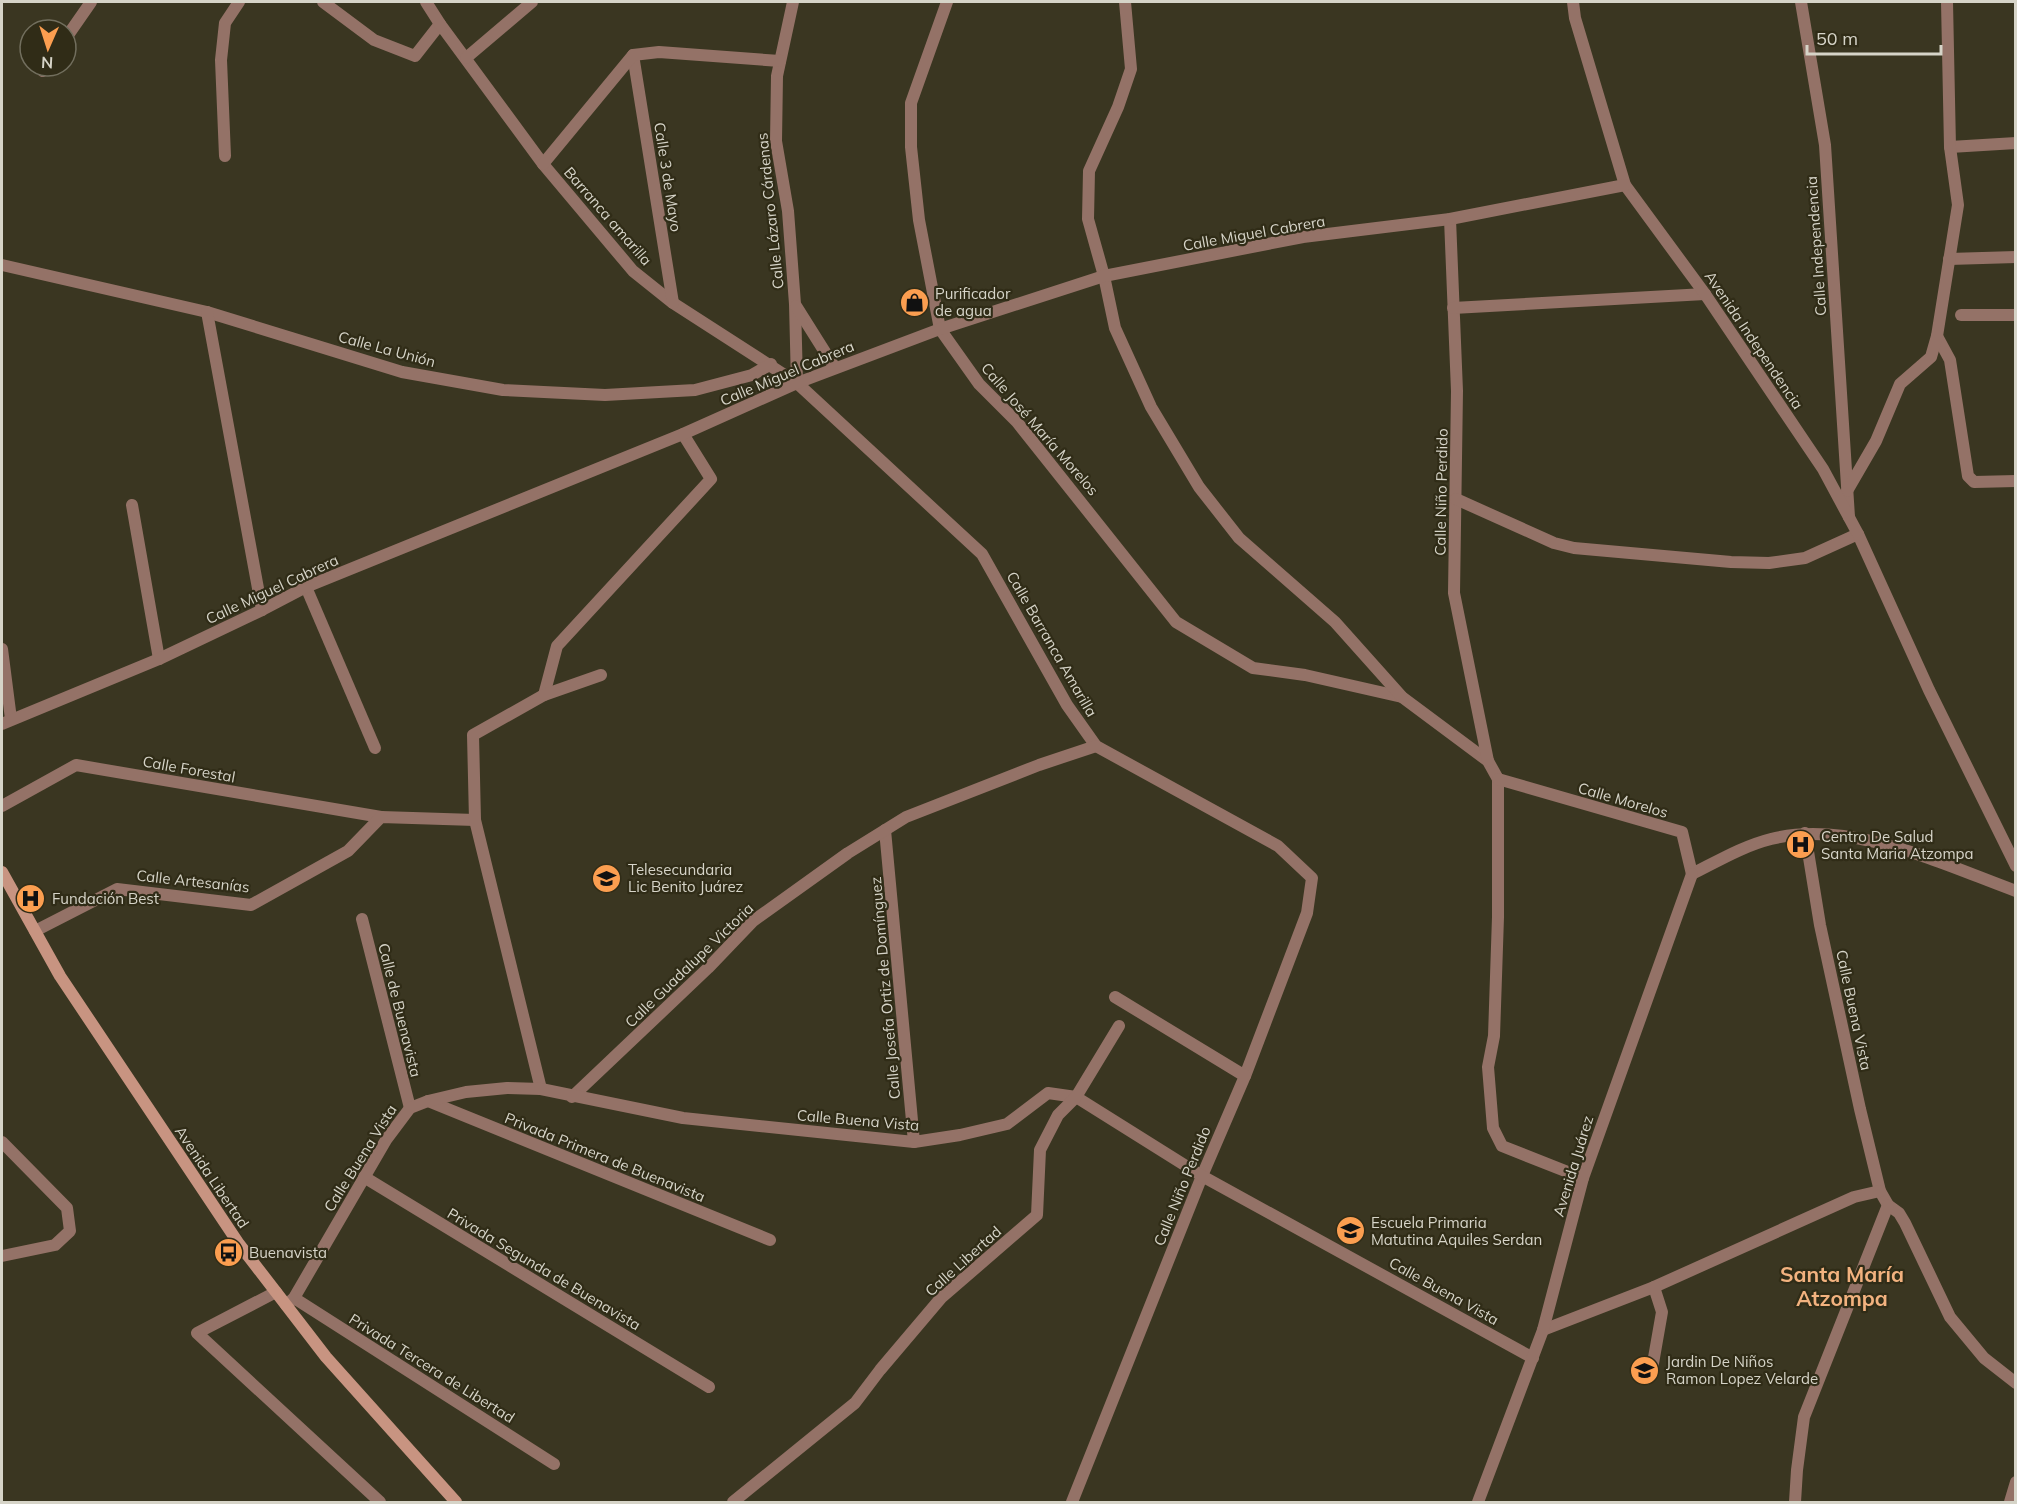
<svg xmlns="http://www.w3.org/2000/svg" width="2017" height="1504" font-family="Mulish,sans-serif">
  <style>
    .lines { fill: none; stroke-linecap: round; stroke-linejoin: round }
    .minor { stroke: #947267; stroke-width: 12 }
    .tertiary { stroke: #947267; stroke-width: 12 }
    .secondary { stroke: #c89481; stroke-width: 12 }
    .labels { text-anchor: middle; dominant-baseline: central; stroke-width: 4.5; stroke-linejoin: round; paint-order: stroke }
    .street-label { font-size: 15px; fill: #d6d4c8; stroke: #302c17 }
    .poi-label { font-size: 15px; fill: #d6d4c8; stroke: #302c17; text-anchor: start }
    .district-label { font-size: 21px; font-weight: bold; fill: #f2b27f; stroke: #302c17 }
  </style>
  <rect width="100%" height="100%" fill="#3a3621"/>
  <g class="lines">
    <g class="minor">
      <polyline points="323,2 374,40 415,56 440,24"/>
      <polyline points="426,2 440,24 543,164 633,271 673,303 797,383 982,554 1067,705 1096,746 1278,846 1312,878 1307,913 1245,1076 1202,1176 1072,1502"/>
      <polyline points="793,2 777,76 776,141 788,211 795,304 797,383"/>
      <polyline points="947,2 911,103 911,147 919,220 940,329 979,384 1017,422 1176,622 1253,668 1305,675 1402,697"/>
      <polyline points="1125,2 1131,69 1118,107 1089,171 1088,219 1104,276 1115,328 1151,407 1199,487 1239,538 1335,622 1402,697 1488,761 1498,779 1498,917 1494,1036 1488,1067 1493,1128 1502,1146 1583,1178"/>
      <polyline points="1801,2 1825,145 1849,517"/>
      <polyline points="66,38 91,2"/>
      <polyline points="633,55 673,303"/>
      <polyline points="466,58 532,2"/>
      <polyline points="43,71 46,66"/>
      <polyline points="1950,147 2016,143"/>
      <polyline points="225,156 221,60 225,23 239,2"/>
      <polyline points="543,164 633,55 659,52 780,61"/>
      <polyline points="1450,219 1457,391 1454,593 1488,761"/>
      <polyline points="1949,259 2016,257"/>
      <polyline points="2,265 207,312 402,372 503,390 605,395 695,390 752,375 771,364"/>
      <polyline points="796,306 835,368"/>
      <polyline points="1453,308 1705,294"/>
      <polyline points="207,312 262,610"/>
      <polyline points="1961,315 2016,315"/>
      <polyline points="1937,336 1950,360 1968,476 1974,482 2016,481"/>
      <polyline points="1847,491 1876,441 1900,384 1931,357 1937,336 1958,205 1950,147 1947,2"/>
      <polyline points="1456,499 1554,543 1574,548 1731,562 1769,563 1805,558 1858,534"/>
      <polyline points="132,505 159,659"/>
      <polyline points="306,587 375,748"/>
      <polyline points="2,649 11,719"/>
      <polyline points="544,695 557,646 711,479 683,434"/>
      <path d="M1498 779 1682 832 1692 874C1718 861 1743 846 1771 839 1851 819 1942 864 2016 891"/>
      <polyline points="2,806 76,765 381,817"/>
      <polyline points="885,830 914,1142"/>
      <polyline points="1805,833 1820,925 1860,1109 1880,1191 1888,1205 1899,1213 1905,1223 1950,1317 1984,1358 2016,1383"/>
      <polyline points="362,919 410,1108"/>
      <polyline points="35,931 117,889 251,905 348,851 381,817 475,820"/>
      <polyline points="1115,997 1245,1076"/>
      <polyline points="541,1089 475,820 473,735 544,695 601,675"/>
      <polyline points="572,1097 708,968 753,921 848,853 906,817 1039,765 1096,746"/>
      <polyline points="428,1101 770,1240"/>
      <polyline points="2,1142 67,1208 70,1231 55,1245 2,1256"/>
      <polyline points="364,1177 709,1387"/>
      <polyline points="276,1292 197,1333 380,1502"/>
      <polyline points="294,1298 554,1464"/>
      <polyline points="286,1305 294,1298 386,1140 410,1108 428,1101 466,1092 507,1088 541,1089 683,1118 914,1142 960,1135 1007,1124 1048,1093 1076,1097 1202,1176 1533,1358"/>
      <polyline points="1543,1330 1654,1287 1854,1197 1880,1191"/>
      <polyline points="1652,1369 1662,1312 1654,1287"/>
      <polyline points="733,1502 855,1403 880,1370 941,1298 1037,1215 1040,1150 1058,1115 1076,1097 1119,1026"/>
      <polyline points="1478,1502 1543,1330 1583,1178 1692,874"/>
      <polyline points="1795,1502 1797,1470 1804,1417 1888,1205"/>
      <polyline points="2010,1502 2016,1482"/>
    </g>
    <g class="tertiary">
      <polyline points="1573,2 1575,18 1625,185 1705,294 1823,469 1858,534 1929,690 2016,866"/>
      <polyline points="2,724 159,659 262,610 306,587 683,434 797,383 940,329 1104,276 1303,237 1450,219 1625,185"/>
    </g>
    <polyline class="secondary" points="2,872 60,976 239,1244 326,1357 456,1502"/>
  </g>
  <defs>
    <symbol id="shop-disc" viewBox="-11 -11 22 22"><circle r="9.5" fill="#fb9e50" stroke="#302c17"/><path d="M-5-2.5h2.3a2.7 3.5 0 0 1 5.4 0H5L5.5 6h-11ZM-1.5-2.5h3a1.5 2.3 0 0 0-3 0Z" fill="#111"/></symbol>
    <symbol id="hospital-disc" viewBox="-11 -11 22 22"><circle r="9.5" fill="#fb9e50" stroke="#302c17"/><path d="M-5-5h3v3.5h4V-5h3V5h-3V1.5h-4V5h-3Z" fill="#111"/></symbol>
    <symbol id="school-disc" viewBox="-11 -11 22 22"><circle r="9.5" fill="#fb9e50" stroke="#302c17"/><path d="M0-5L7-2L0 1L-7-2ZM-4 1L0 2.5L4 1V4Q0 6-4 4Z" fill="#111"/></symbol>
    <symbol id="bus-disc" viewBox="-11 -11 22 22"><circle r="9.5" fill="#fb9e50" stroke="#302c17"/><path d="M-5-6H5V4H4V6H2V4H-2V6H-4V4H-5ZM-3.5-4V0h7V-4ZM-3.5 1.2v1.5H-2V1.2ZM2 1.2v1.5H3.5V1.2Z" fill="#111"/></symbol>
  </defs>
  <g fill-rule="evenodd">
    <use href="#shop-disc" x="898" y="286" width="33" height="33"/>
    <use href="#hospital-disc" x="1784" y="828" width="33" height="33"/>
    <use href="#school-disc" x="590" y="862" width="33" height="33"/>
    <use href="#hospital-disc" x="14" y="882" width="33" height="33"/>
    <use href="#school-disc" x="1334" y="1214" width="33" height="33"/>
    <use href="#bus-disc" x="212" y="1236" width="33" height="33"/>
    <use href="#school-disc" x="1628" y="1354" width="33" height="33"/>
  </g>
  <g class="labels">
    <g class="street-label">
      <text transform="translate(668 177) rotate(81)">Calle 3 de Mayo</text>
      <text transform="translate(770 211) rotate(-96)">Calle Lázaro Cárdenas</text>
      <text transform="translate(608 216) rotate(49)">Barranca amarilla</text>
      <text transform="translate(1254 233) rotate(-10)">Calle Miguel Cabrera</text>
      <text transform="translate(1816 246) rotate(-94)">Calle Independencia</text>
      <text transform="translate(1754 340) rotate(56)">Avenida Independencia</text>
      <text transform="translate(387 349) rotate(15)">Calle La Unión</text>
      <text transform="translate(787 373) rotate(-23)">Calle Miguel Cabrera</text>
      <text transform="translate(1040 429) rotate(49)">Calle José María Morelos</text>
      <text transform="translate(1441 492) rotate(-89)">Calle Niño Perdido</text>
      <text transform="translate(272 589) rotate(-25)">Calle Miguel Cabrera</text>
      <text transform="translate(1052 644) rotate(60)">Calle Barranca Amarilla</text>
      <text transform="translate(189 769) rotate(10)">Calle Forestal</text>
      <text transform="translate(1623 800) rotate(16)">Calle Morelos</text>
      <text transform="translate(193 881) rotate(6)">Calle Artesanías</text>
      <text transform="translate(689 965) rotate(-44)">Calle Guadalupe Victoria</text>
      <text transform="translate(885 988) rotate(-95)">Calle Josefa Ortiz de Domínguez</text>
      <text transform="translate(400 1010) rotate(76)">Calle de Buenavista</text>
      <text transform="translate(1854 1010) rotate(78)">Calle Buena Vista</text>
      <text transform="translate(858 1120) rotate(5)">Calle Buena Vista</text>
      <text transform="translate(605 1157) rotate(22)">Privada Primera de Buenavista</text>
      <text transform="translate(360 1158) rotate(-58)">Calle Buena Vista</text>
      <text transform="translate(1573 1166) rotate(-73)">Avenida Juárez</text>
      <text transform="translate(212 1177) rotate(56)">Avenida Libertad</text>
      <text transform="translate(1182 1186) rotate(-68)">Calle Niño Perdido</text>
      <text transform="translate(963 1261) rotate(-42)">Calle Libertad</text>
      <text transform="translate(544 1269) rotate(31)">Privada Segunda de Buenavista</text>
      <text transform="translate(1444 1291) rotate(29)">Calle Buena Vista</text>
      <text transform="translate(432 1368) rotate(32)">Privada Tercera de Libertad</text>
    </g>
    <g class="poi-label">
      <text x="935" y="293">Purificador<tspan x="935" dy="17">de agua</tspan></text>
      <text x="1821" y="836">Centro De Salud<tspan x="1821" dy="17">Santa Maria Atzompa</tspan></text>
      <text x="628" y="869">Telesecundaria<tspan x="628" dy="17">Lic Benito Juárez</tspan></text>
      <text x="52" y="898">Fundación Best</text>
      <text x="1371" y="1222">Escuela Primaria<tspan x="1371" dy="17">Matutina Aquiles Serdan</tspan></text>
      <text x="249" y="1252">Buenavista</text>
      <text x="1666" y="1361">Jardin De Niños<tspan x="1666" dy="17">Ramon Lopez Velarde</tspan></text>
    </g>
    <g class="district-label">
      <text x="1842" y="1274">Santa María<tspan x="1842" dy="24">Atzompa</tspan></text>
    </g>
  </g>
  <rect width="2017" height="1504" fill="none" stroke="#d6d4c8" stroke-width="6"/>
  <g transform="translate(48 48) rotate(183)"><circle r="28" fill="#302c17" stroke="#726f5e" stroke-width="1.5"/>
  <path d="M0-4.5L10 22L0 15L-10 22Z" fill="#fb9e50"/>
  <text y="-9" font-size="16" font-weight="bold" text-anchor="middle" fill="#d6d4c8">N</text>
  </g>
  <path d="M1807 45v9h134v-9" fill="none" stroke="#d6d4c8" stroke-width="3"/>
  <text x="1816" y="45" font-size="18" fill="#d6d4c8" stroke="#302c17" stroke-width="4.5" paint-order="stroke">50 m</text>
</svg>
